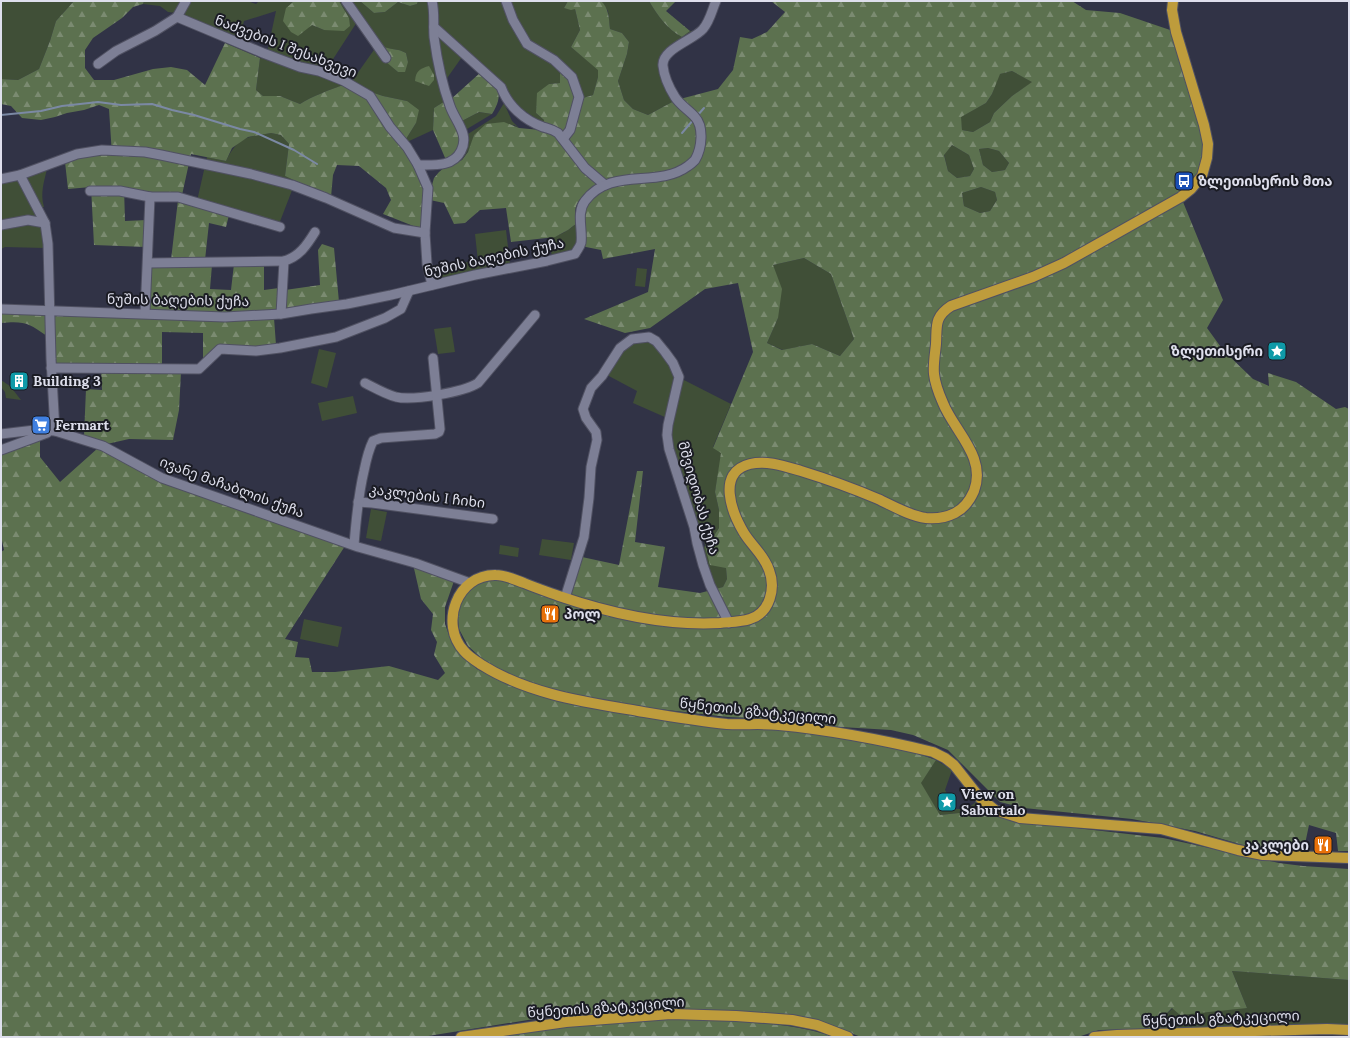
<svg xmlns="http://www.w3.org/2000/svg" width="1350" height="1038" font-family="Lora,'Noto Sans Georgian',serif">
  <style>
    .grass { fill: #404f37 }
    .forest { fill: url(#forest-firs); fill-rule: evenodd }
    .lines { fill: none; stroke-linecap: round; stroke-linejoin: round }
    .stream { stroke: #7b89a4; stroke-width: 2 }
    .minor-casing { stroke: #505162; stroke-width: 11 }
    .major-casing { stroke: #505162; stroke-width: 12 }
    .minor { stroke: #7d7f95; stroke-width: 9 }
    .major { stroke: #be9c3c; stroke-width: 10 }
    .labels { text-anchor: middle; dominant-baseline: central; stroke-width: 4; stroke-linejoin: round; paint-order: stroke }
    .street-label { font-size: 14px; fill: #dedfec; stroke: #1b1c24 }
    .poi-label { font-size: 14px; font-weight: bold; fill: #dedfec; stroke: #1b1c24; text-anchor: start }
  </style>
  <defs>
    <pattern id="forest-firs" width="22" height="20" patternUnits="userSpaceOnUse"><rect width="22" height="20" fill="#5c714f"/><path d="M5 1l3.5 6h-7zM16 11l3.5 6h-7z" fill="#7b8b71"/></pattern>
  </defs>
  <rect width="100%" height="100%" fill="#313346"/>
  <g class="grass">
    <polygon points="1,1 74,1 56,21 50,41 39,69 18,80 1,79"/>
    <polygon points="144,1 183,1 177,13 168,12 160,6 143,4"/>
    <polygon points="189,1 247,1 256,4 259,1 293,1 292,3 312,25 324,30 349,18 339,1 344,1 357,22 326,70 267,53 276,11 244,21 239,40 180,15"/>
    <path d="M349 1H360L374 13 385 12 398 2 410 6 417 4 418 1H429L445 101 434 108 433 130 407 142 406 139 416 123 407 101 383 96 374 93 372 95 352 81 376 47 385 60 398 72 408 62 406 53C397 48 390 50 381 46Z"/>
    <polygon points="436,1 503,1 526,46 551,61 560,70 560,83 549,84 537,103 536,113 544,120 544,124 519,107 436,26"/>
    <polygon points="507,1 568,1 564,8 575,9 580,30 571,47 598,69 598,77 593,95 583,98 575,77 529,42"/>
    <path d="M601 1H649C657 15 668 30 682 37L690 31 697 30 664 55 674 101 648 115 633 109 624 100 618 81 627 54 629 42 622 33 610 29 608 11Z"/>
    <polygon points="436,32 462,57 445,81"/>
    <path d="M260 58 276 63 323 75 343 85C329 90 313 96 300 104L280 96H263L256 90Z"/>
    <polygon points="1012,71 1033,82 1012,96 994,113 990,122 973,132 962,130 960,117 986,103 992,94 999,74"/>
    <path d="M504 103 512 121 519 128 514 125 474 135C472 144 467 157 458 161L468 134 496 116Z"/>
    <polygon points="479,112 492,114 467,129 464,130 460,122"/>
    <path d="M271 133 281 135 289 144 285 176 296 180 279 224 197 201 207 157 226 161C238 137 246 137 271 133Z"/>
    <polygon points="952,145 969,155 974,169 970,176 957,178 948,171 944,154"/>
    <polygon points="988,148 999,151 1009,163 1005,170 992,172 983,165 979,149"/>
    <path d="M47 169C44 182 40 193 44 207L37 208 43 224 45 248 5 247 1 249V184L19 180Z"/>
    <polygon points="981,187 995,192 997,200 990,211 980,213 964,206 962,193"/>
    <path d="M577 223C577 248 578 250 552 256L548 238C560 236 569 230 577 223Z"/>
    <polygon points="506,230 510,264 433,281 430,266 478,261 475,234"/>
    <polygon points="804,258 831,274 854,339 840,356 812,344 783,350 767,343 778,318 773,265"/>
    <polygon points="637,268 647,269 645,287 635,286"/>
    <polygon points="451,327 455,352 438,354 434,329"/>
    <polygon points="639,341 651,342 660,349 675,375 667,418 633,403 637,391 607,375 621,351"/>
    <polygon points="319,349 336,353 327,388 311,383"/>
    <polygon points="680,378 731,404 713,447 722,452 715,492 719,510 719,528 711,540 705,546 726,567 727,579 723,587 715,589 701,549 705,546 703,532 697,528 670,437"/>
    <polygon points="1,380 10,386 21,400 6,398 5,392 1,387"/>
    <polygon points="353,396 357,413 322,421 318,403"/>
    <polygon points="371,509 387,512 381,541 366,538"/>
    <polygon points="542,539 574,543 571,560 539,555"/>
    <polygon points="500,545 519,548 518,557 499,554"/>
    <polygon points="304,619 342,627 338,647 300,639"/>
    <polygon points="936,760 952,770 945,790 956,809 967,809 977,801 1010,818 959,813 940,815 920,783"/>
    <polygon points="1232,971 1349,980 1349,1026 1151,1029 1173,1008 1247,1008"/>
  </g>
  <g class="forest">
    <path d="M74 1H144L143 4 133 7 122 18 93 38 85 50V68L94 80H114L153 69 171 67 187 70 205 85 225 43 260 58 256 90 263 96H280L300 104C313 96 329 90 343 85L367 98 405 150 415 166 425 190 421 229 383 214 391 200 386 188 359 166 337 165 333 175 331 197 285 176 289 144 281 135 271 133 248 137 232 148 226 161 191 154 182 195 150 194 124 188 125 221 147 220 146 247 94 245 91 187 68 189 65 162C81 156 95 154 112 155L109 109 99 105 84 110 67 113 55 117 41 120 22 118 11 106 1 104V79L18 80 39 69 50 41 56 21Z"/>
    <polygon points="293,1 339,1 349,18 350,26 344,31 324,30 312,25 298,36 291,32 283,21 286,8 292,3"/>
    <polygon points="360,1 418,1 417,4 410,6 398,2 385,12 374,13"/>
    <path d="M568 1H601C609 8 609 19 610 29L622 33 629 42 627 54 618 81 624 100 633 109 648 115 674 101 693 118 699 135 693 159 673 171 604 181 587 167 565 140 572 132 583 98 593 95 598 77V70L571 47 580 30 575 9 571 10 564 8Z"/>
    <path d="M649 1H676L666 11 690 31 682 37C668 30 657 15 649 1Z"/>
    <path d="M771 1H1072L1086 10 1120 13 1176 32 1204 125 1202 176 1181 197 1223 300 1207 328 1223 350 1253 379 1269 386 1268 373 1296 382 1336 409 1345 407 1349 409V851H1338L1336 833 1309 825 1305 844 1253 848 1195 831 1132 819 1024 808 1000 802 948 750 913 735 891 730 824 726 790 720 728 717 615 704 556 692 521 680 487 663 468 646 459 629 457 609 473 583 496 579 533 591 570 601 702 624 565 598 582 557 619 565 637 471H643L635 542 665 547 658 587 700 593 723 587 727 579 726 568 710 565 705 546 711 540 719 528V510L715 492 721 453 713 448 753 352 738 283 705 289 650 328 625 333 584 319 648 292 655 249 603 259 601 250 586 247 580 244V214L605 185 668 175 694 161 700 126 680 99 718 89 733 70 740 37 752 39 767 32 785 12ZM1012 71 1032 82 1012 96 994 113 990 122 973 132 962 130 961 117 986 103 992 94 1000 74ZM952 145 969 155 974 169 970 176 957 178 948 171 944 155ZM988 148 999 151 1009 163 1005 170 992 172 983 165 979 149ZM981 187 995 192 997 200 990 211 980 213 964 206 962 193ZM804 258 831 274 854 339 840 356 812 344 782 350 767 343 778 318 782 289 773 265Z"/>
    <path d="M381 46C391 50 397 48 406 53L408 62 405 72H398L385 61Z"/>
    <path d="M429 66 434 75V80L429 86 415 81C416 71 419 69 429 66Z"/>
    <polygon points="560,70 570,79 577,97 565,131 561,131 544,124 544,120 536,113 537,93 549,84 560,83"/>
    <path d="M481 72 498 87C500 98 498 104 492 114L479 112 460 122 450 100Z"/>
    <polygon points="374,93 383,96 407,101 419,110 416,123 406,139 407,142 372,95"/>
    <path d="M445 101 460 135C461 149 457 152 446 160L433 130 434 108Z"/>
    <path d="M504 122 519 128 551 131 598 183C584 194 570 203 577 223L568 230 555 237 511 242 506 208 480 210 465 223 454 224 444 203 430 200 432 185 434 178 439 172 445 167 462 160 468 152 474 135 486 124Z"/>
    <polygon points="178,200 229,215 226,227 209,223 205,260 171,260"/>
    <polygon points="322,244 334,248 339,302 282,311 285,290 320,285 318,250"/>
    <polygon points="234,264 264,264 264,290 279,288 278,312 228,315 148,311 150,266 212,265 210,289 231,290"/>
    <path d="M1 312 46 313 47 336C28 323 25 321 1 323Z"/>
    <polygon points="52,313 274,318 276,345 255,349 218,346 203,361 203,333 162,332 162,366 54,365"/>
    <polygon points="101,371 181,372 179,410 173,440 129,439 107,444 84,436 86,389 102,390"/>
    <polygon points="40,440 40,457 60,482 98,448 345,546 285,639 298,642 295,657 309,658 312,672 335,672 389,666 438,680 445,673 434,655 437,642 431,630 433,614 421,599 413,564 454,581 445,607 445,624 450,638 463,657 477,669 493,677 536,692 796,731 907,750 936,760 921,783 940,815 959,813 987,815 1050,825 1163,838 1279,863 1303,866 1349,869 1349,980 1232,971 1247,1008 1180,1015 1172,1008 1151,1029 1099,1030 1078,1037 861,1037 828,1024 788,1015 693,1009 655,1010 546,1017 422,1037 1,1037 1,552 4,550 1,536 1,455"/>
    <path d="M657 1018C691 1019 724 1020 758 1023 784 1025 809 1028 833 1037H484L561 1025Z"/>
  </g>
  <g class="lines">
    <g class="stream">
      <polyline points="1,115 41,111 62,106 98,102 121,105 152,104 172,110 194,115 240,129 254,132 294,150 317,164"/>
      <polyline points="697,116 704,108"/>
      <polyline points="682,133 694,119"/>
    </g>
    <defs>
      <g id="minor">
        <polyline points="346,1 386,58"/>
        <polyline points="506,1 513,20 527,44 554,60 572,77 579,97 570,130 563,139"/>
        <polyline points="177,17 186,1"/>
        <path d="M434 27 501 87C508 106 524 120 543 127 549 129 552 129 558 133L585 168 605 185"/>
        <polyline points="98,64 116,51 155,31 177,17 263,53 300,67 319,71 344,81 370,96 390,127 407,147 418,165 428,188 425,233 427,264 432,285"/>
        <path d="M418 165C434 165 453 167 461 151 470 134 455 121 450 106 442 84 437 60 434 37 433 25 435 13 432 1"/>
        <polyline points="20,175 45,223 48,244 51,359 55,431"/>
        <polyline points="1,179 20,175 77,154 102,150 145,152 161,155 251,174 292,185 326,198 394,228 425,233"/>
        <polyline points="90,191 120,191 150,197"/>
        <polyline points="1,225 28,220 45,223"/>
        <path d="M148 263 284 261C299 257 307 245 315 232"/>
        <path d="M1 309 225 317 281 314 311 309 347 304 391 295 475 275 547 261 575 254C577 250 580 247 581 243 583 230 576 213 585 201 611 166 657 189 688 166 691 164 693 162 695 160 702 148 704 127 695 117 689 110 680 105 675 97 670 89 664 76 663 66 661 49 694 40 703 29 710 21 712 10 716 1"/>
        <polyline points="145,313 150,197 178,197 280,227"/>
        <polyline points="281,314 284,261"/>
        <polyline points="51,368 199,369 220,349 256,351 280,348 336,337 385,318 401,309 409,291"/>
        <path d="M365 383C375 388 385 394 396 397 413 401 464 392 478 383L535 315"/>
        <polyline points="1,434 35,430 55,431 103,446 162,478 358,547 415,563 470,583"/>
        <polyline points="1,450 47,433"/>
        <polyline points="358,502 372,503 493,519"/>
        <path d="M354 545C356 520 358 496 364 471 366 461 368 451 373 441L381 438 435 434 439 432 440 429 433 358"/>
        <polyline points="565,598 584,537 589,498 591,467 597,440 596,432 586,418 583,409 591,388 602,376 620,348 632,339 649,337 656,341 665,352 673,363 679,377 668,425 667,435 669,449 694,527 697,543 703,565 710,585 729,623"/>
      </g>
      <g id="major">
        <path d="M1173 1 1172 10 1176 32 1204 125 1208 144 1207 158 1202 176 1191 189 1181 197 1064 263 1033 277 951 306C934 317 937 326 936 344 935 354 933 365 934 374 935 383 939 394 943 403 954 431 987 457 974 491 970 500 965 508 955 513 947 517 936 519 926 518 910 516 893 506 878 499 852 488 827 479 801 471 784 466 767 460 750 464 716 472 732 513 744 533 752 546 764 555 769 570 776 588 770 613 750 619 741 622 730 622 720 623 668 626 609 613 559 596 548 592 536 588 524 583 515 580 506 575 496 575 457 574 439 624 464 651 469 657 476 661 482 665 528 694 585 702 638 711 668 716 697 721 727 724 744 725 762 723 779 725 831 730 883 740 933 752L945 758 954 765 980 798 995 810 1020 818 1161 829 1238 850 1263 855 1349 858"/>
        <polyline points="461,1037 566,1022 671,1014 736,1016 792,1020 817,1025 848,1037"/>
        <polyline points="1094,1037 1117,1035 1327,1029 1349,1030"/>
      </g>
    </defs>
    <use href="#minor" class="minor-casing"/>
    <use href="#major" class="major-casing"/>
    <use href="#minor" class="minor"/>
    <use href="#major" class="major"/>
  </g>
  <defs>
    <symbol id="bus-square" viewBox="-11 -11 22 22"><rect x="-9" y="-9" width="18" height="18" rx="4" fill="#1a4fb4" stroke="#1b1c24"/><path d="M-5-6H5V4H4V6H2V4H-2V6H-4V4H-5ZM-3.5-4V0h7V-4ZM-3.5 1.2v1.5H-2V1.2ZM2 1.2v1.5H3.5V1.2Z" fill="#fff"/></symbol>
    <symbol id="sight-square" viewBox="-11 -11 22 22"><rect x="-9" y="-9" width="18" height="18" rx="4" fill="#0f9aa8" stroke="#1b1c24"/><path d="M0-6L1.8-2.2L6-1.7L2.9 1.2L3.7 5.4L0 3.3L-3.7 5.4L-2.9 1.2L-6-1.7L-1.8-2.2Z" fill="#fff"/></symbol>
    <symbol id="building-square" viewBox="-11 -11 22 22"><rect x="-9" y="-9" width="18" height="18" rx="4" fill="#0f9aa8" stroke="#1b1c24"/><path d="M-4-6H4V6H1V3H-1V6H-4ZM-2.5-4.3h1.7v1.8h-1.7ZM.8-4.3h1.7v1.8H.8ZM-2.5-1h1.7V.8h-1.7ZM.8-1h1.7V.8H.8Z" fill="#fff"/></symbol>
    <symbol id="supermarket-square" viewBox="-11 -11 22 22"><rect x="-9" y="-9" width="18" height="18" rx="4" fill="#3f7fe0" stroke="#1b1c24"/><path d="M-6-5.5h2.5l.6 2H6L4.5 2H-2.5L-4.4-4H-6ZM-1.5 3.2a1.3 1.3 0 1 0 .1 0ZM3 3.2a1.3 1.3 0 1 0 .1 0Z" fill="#fff"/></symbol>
    <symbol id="restaurant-square" viewBox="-11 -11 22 22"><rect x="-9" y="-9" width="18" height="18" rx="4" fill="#e8710a" stroke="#1b1c24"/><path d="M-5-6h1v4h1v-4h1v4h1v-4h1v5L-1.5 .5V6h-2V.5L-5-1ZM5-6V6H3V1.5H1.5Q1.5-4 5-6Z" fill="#fff"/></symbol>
  </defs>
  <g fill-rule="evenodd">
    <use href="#bus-square" x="1173" y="170" width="22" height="22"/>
    <use href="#sight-square" x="1266" y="340" width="22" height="22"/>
    <use href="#building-square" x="8" y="370" width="22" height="22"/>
    <use href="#supermarket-square" x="30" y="414" width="22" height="22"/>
    <use href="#restaurant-square" x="539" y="603" width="22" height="22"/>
    <use href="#sight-square" x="936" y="791" width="22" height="22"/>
    <use href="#restaurant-square" x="1312" y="834" width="22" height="22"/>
  </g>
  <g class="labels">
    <g class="street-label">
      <text transform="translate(286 46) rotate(21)">ნაძვების I შესახვევი</text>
      <text transform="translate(494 257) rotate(-12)">ნუშის ბაღების ქუჩა</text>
      <text transform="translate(178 300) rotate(1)">ნუშის ბაღების ქუჩა</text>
      <text transform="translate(232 487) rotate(20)">ივანე მაჩაბლის ქუჩა</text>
      <text transform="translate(427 496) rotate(7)">კაკლების I ჩიხი</text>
      <text transform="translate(699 498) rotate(74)">მშვიდობას ქუჩა</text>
      <text transform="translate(758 711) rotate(6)">წყნეთის გზატკეცილი</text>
      <text transform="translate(606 1007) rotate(-4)">წყნეთის გზატკეცილი</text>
      <text transform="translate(1221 1018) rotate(-2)">წყნეთის გზატკეცილი</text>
    </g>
    <g class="poi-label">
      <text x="1198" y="181">ზლეთისერის მთა</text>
      <text x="1263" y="351" text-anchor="end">ზლეთისერი</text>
      <text x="33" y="381">Building 3</text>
      <text x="55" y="425">Fermart</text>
      <text x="564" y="614">პოლ</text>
      <text x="961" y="794">View on<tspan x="961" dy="16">Saburtalo</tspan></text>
      <text x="1309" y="845" text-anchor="end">კაკლები</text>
    </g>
  </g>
  <rect width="1350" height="1038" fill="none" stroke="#dedfec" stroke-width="4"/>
</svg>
